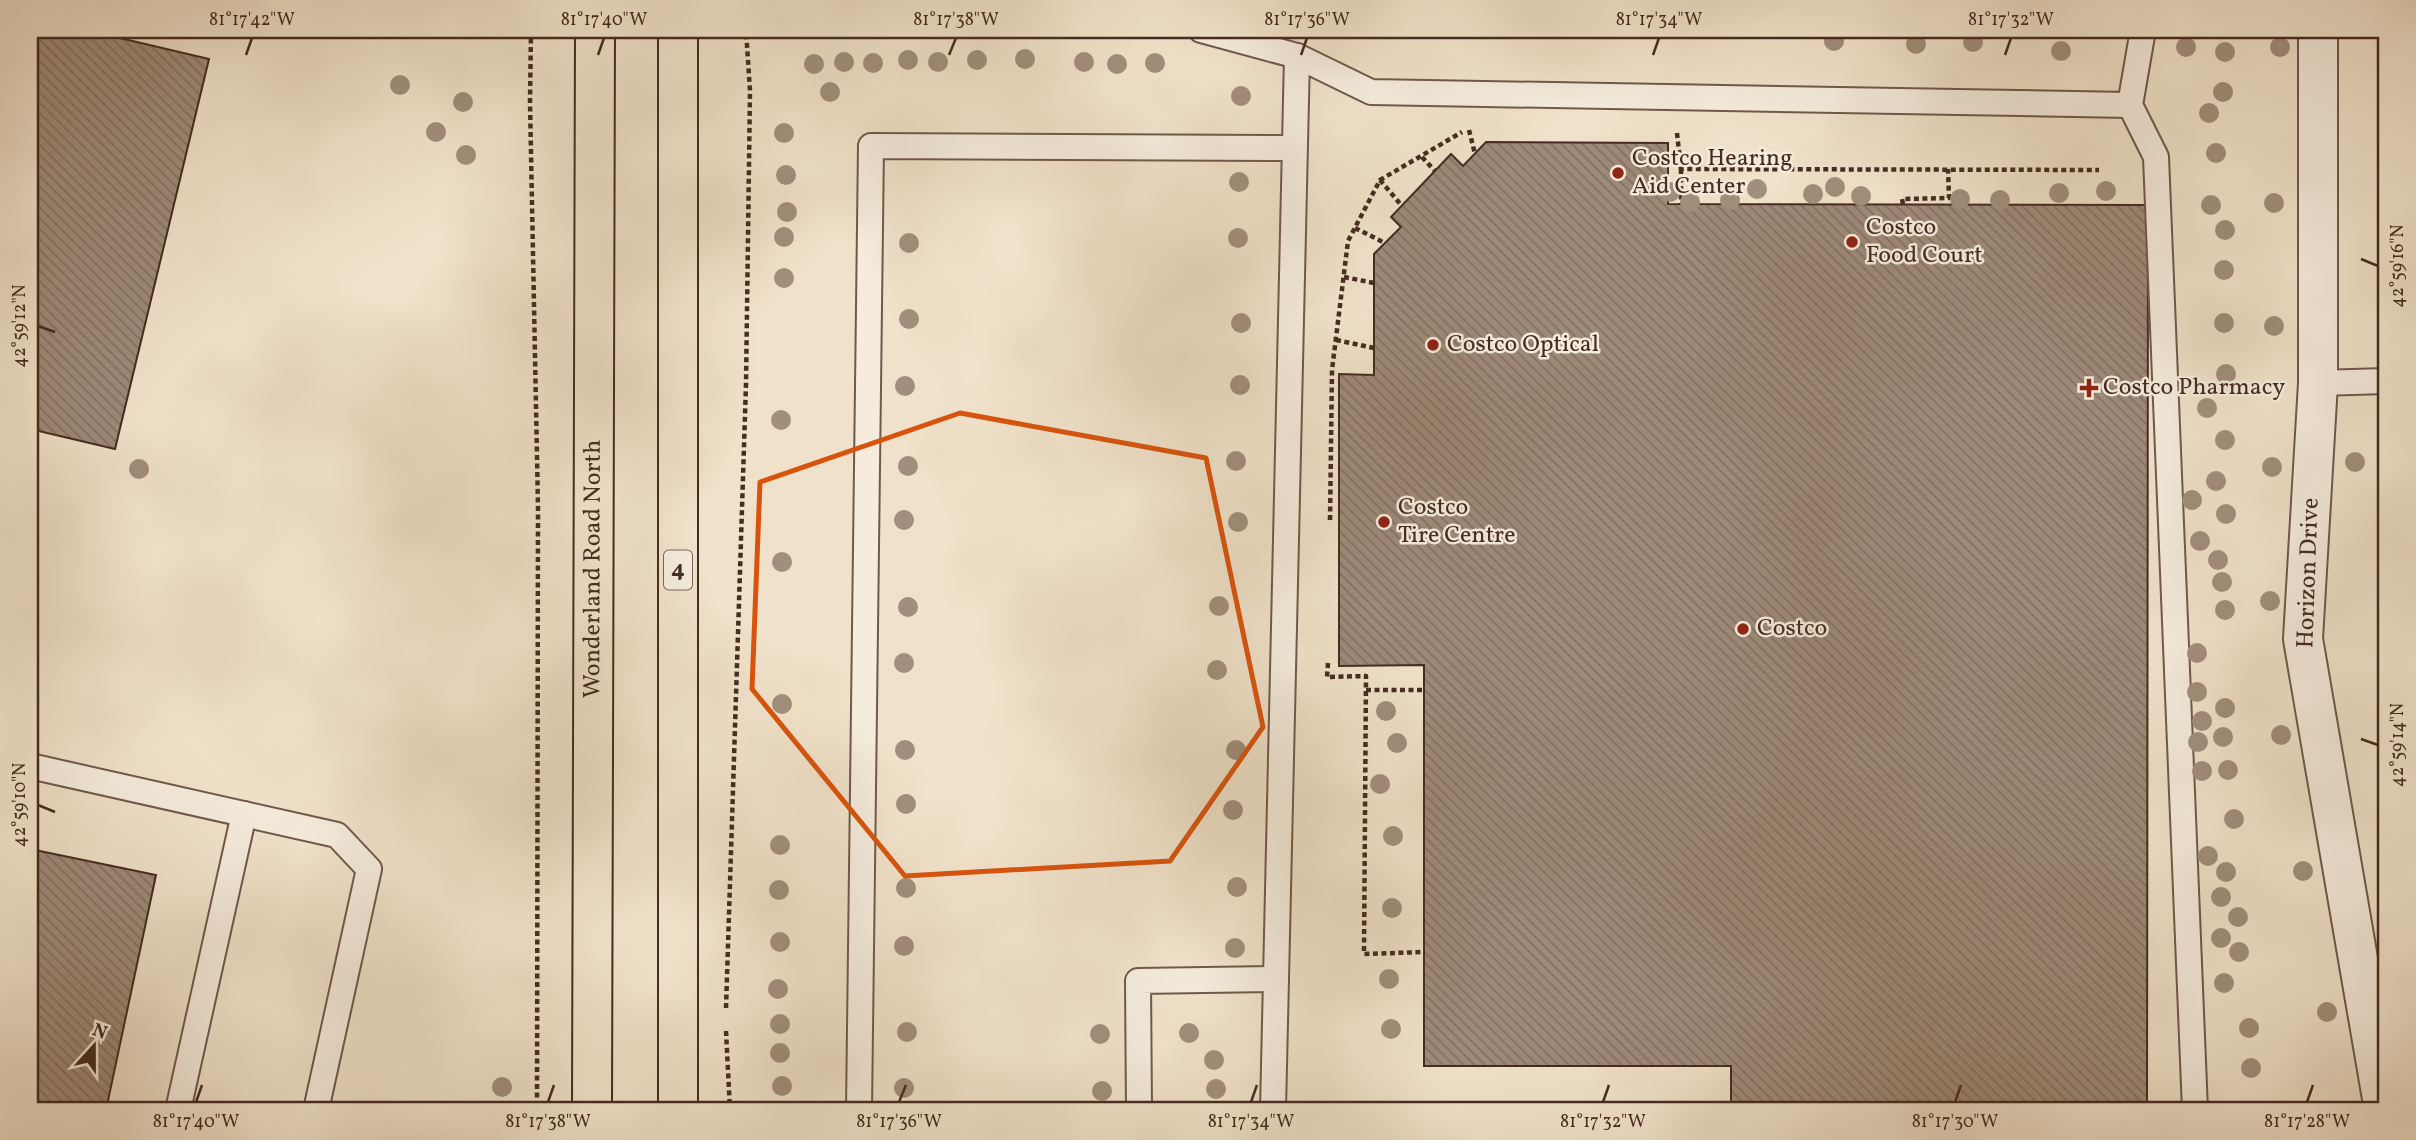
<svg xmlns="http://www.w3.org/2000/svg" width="2416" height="1140" font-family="Vollkorn,serif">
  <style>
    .building { fill: url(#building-back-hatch); stroke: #452b21; stroke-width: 2 }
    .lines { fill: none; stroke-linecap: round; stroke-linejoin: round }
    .lane-casing { stroke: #70594b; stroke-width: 28 }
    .street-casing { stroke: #70594b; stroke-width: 42 }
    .primary-casing { stroke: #452b21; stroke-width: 42 }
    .path { stroke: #452b21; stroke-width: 4.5; stroke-dasharray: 5 3.5; stroke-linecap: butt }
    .lane { stroke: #f5ecdd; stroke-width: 24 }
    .street { stroke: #f5ecdd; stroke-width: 38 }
    .primary { stroke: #f0e2ca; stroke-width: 38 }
    .tree { fill: #a18e7c }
    .marked { fill: none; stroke: #d8540e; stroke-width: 5; stroke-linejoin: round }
    .ticks { fill: none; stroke: #452b21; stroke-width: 2.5 }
    .poi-dot { fill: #8f2418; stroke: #f5ecdd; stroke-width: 2.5 }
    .labels { text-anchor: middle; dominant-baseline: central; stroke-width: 5; stroke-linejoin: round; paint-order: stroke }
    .shield { fill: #f5ecdd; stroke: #7a6559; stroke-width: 2 }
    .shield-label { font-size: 23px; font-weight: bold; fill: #452b21 }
    .poi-label { font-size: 24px; fill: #452b21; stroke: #f5ecdd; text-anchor: start }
    .street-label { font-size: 24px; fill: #452b21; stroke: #f5ecdd }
    .neatline { fill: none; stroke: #452b21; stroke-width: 2.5 }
    .ticks-label { font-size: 18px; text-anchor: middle; fill: #452b21 }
  </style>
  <defs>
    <pattern id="building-back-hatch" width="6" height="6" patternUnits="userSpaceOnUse" patternTransform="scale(1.75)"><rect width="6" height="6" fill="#9e8a79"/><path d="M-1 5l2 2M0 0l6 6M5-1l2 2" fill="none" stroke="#837163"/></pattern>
  </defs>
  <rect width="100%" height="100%" fill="#f0e2ca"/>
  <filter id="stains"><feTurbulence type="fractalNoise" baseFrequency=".00286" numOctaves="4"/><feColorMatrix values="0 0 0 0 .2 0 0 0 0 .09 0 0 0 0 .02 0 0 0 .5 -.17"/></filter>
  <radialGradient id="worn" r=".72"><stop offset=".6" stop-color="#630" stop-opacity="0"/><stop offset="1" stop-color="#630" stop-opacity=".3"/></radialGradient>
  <g class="building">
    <polygon points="39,30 86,30 209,59 115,449 30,429 30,68"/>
    <polygon points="1486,142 1668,143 1668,204 2148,205 2147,1110 1731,1110 1731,1066 1424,1066 1424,665 1339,666 1339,374 1374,375 1374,254 1401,227 1391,217 1451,154 1463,166"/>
    <polygon points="30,849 156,875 106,1110 30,1110"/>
  </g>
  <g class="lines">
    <defs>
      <g id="lane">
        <polyline points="1201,30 1297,56 1371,92 2130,105"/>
        <polyline points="2143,30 2130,105 2156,157 2195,1110"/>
        <polyline points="2318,383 2386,381"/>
        <polyline points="30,766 337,835 369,869 316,1110"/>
        <polyline points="178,1110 244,814"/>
        <polyline points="859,1110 871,146 1294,148"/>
        <polyline points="1139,1110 1138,981 1276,979"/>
        <polyline points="1273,1110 1297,56"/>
      </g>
      <polyline id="street" points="2318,30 2318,383 2303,639 2384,1110"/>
      <g id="primary">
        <path id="s1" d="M592 1110 595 30"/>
        <polyline points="678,1110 678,30"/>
      </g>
    </defs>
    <use href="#lane" class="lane-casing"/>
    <use href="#street" class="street-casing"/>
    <use href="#primary" class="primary-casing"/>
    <g class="path">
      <polyline points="531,30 530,102 538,507 537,1110"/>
      <polyline points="1469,130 1475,154"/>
      <polyline points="1677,133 1681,169 2099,170"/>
      <polyline points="1422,157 1435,171"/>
      <polyline points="1681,169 1681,204"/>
      <polyline points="1380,180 1402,206"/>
      <polyline points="1903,204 1902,199 1949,198 1948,169"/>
      <polyline points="1355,228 1385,243"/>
      <polyline points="1344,277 1374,283"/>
      <polyline points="1336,340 1374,348"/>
      <polyline points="1330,520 1332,370 1348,241 1380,180 1462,132"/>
      <polyline points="1328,663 1327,677 1366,676 1364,954 1424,952"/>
      <polyline points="1366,690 1424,690"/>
      <polyline points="726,1008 746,384 750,91 746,30"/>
      <polyline points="726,1031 730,1110"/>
    </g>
    <use href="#lane" class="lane"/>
    <use href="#street" class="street"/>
    <use href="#primary" class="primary"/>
  </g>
  <g class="tree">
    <circle cx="1834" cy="41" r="10"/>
    <circle cx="1973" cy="42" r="10"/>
    <circle cx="1916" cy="44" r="10"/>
    <circle cx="2186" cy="47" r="10"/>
    <circle cx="2280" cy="47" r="10"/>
    <circle cx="2061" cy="51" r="10"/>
    <circle cx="2225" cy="52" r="10"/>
    <circle cx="1025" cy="59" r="10"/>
    <circle cx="908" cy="60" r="10"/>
    <circle cx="977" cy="60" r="10"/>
    <circle cx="844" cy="62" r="10"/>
    <circle cx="938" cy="62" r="10"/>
    <circle cx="1084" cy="62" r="10"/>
    <circle cx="873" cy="63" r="10"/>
    <circle cx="1155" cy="63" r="10"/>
    <circle cx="814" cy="64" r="10"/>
    <circle cx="1117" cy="64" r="10"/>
    <circle cx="400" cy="85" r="10"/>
    <circle cx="830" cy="92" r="10"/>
    <circle cx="2223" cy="92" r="10"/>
    <circle cx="1241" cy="96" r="10"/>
    <circle cx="463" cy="102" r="10"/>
    <circle cx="2209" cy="113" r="10"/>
    <circle cx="436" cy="132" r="10"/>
    <circle cx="784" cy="133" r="10"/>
    <circle cx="2216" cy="153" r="10"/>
    <circle cx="466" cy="155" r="10"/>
    <circle cx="786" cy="175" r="10"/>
    <circle cx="1239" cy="182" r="10"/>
    <circle cx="1835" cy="187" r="10"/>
    <circle cx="1757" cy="189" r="10"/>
    <circle cx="2106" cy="191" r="10"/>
    <circle cx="1670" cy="192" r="10"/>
    <circle cx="2059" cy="193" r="10"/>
    <circle cx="1813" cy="194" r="10"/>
    <circle cx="1861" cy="196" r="10"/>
    <circle cx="1960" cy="199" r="10"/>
    <circle cx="1730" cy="200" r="10"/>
    <circle cx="2000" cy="200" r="10"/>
    <circle cx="1690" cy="202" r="10"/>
    <circle cx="2274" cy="203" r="10"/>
    <circle cx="2211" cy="205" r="10"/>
    <circle cx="787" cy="212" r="10"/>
    <circle cx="2225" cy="230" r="10"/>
    <circle cx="784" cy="237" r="10"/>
    <circle cx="1238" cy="238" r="10"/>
    <circle cx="909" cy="243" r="10"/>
    <circle cx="2224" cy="270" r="10"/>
    <circle cx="784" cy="278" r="10"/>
    <circle cx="909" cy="319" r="10"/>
    <circle cx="1241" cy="323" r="10"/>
    <circle cx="2224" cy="323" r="10"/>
    <circle cx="2274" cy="326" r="10"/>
    <circle cx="2226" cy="374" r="10"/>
    <circle cx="1240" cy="385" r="10"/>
    <circle cx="905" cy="386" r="10"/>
    <circle cx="2207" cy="408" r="10"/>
    <circle cx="781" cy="420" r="10"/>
    <circle cx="2225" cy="440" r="10"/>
    <circle cx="1236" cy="461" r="10"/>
    <circle cx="2355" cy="462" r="10"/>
    <circle cx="908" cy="466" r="10"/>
    <circle cx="2272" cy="467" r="10"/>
    <circle cx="139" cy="469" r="10"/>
    <circle cx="2216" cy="481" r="10"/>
    <circle cx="2192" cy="500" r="10"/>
    <circle cx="2226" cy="514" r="10"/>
    <circle cx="904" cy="520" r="10"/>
    <circle cx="1238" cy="522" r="10"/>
    <circle cx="2200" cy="541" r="10"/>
    <circle cx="2218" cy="560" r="10"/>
    <circle cx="782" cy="562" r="10"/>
    <circle cx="2222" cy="582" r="10"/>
    <circle cx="2270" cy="601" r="10"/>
    <circle cx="1219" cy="606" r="10"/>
    <circle cx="908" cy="607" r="10"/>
    <circle cx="2225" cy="610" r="10"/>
    <circle cx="2197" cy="653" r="10"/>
    <circle cx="904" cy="663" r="10"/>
    <circle cx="1217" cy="670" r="10"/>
    <circle cx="2197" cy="692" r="10"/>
    <circle cx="782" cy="704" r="10"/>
    <circle cx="2225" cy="708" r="10"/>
    <circle cx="1386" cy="711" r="10"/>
    <circle cx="2202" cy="721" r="10"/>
    <circle cx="2281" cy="735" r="10"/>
    <circle cx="2223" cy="737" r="10"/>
    <circle cx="2198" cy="742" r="10"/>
    <circle cx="1397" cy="743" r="10"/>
    <circle cx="905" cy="750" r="10"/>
    <circle cx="1236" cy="750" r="10"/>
    <circle cx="2228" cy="770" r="10"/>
    <circle cx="2202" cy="771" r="10"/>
    <circle cx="1380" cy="784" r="10"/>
    <circle cx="906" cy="804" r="10"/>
    <circle cx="1233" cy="810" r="10"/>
    <circle cx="2234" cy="819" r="10"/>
    <circle cx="1393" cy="836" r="10"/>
    <circle cx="780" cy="845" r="10"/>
    <circle cx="2208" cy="856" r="10"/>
    <circle cx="2303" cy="871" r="10"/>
    <circle cx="2226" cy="872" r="10"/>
    <circle cx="1237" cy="887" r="10"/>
    <circle cx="906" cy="888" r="10"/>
    <circle cx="779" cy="890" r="10"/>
    <circle cx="2221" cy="897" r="10"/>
    <circle cx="1392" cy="908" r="10"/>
    <circle cx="2238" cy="917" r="10"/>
    <circle cx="2221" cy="938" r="10"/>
    <circle cx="780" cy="942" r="10"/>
    <circle cx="904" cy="946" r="10"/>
    <circle cx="1235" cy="948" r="10"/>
    <circle cx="2239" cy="952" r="10"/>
    <circle cx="1389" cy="979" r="10"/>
    <circle cx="2224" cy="983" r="10"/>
    <circle cx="778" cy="989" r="10"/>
    <circle cx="2327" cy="1012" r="10"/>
    <circle cx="780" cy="1024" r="10"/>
    <circle cx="2249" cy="1028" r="10"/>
    <circle cx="1391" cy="1029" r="10"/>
    <circle cx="907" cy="1032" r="10"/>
    <circle cx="1189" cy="1033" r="10"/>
    <circle cx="1100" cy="1034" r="10"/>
    <circle cx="780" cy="1053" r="10"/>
    <circle cx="1214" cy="1060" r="10"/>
    <circle cx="2251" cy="1068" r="10"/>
    <circle cx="782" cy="1086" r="10"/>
    <circle cx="502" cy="1087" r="10"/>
    <circle cx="904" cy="1088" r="10"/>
    <circle cx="1216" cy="1089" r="10"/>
    <circle cx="1102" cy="1091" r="10"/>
  </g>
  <path class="marked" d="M960 413 1206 458 1263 727 1170 861 905 876 752 689 760 482Z"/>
  <path class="ticks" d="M246 55 252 38M598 55 604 38M949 55 956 38M1301 55 1307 38M1653 55 1659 38M2005 55 2011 38M2361 259 2378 266M38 326 55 332M2361 739 2378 745M38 805 55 812M196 1102 202 1085M548 1102 554 1085M899 1102 906 1085M1251 1102 1257 1085M1603 1102 1609 1085M1955 1102 1961 1085M2307 1102 2313 1085"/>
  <g class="poi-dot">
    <circle cx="1618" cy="173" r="7"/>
    <circle cx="1852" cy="242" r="7"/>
    <circle cx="1433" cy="345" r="7"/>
    <path d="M2085.5 377.5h7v7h7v7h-7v7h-7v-7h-7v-7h7z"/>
    <circle cx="1384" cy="522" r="7"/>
    <circle cx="1743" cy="629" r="7"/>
  </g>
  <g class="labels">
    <rect class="shield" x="664" y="550.5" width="28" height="39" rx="5"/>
    <g class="shield-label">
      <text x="678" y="570">4</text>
    </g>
    <g class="poi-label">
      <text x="1632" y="159">Costco Hearing<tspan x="1632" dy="28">Aid Center</tspan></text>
      <text x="1866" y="228">Costco<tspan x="1866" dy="28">Food Court</tspan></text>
      <text x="1447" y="345">Costco Optical</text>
      <text x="2103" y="388">Costco Pharmacy</text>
      <text x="1398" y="508">Costco<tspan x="1398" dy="28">Tire Centre</tspan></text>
      <text x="1757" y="629">Costco</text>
    </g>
    <g class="street-label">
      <text stroke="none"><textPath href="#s1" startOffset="541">Wonderland Road North</textPath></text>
      <text transform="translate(2309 573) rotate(-88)">Horizon Drive</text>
    </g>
  </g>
  <rect width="2416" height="1140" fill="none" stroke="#f0e2ca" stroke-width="77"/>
  <g transform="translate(94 1046) rotate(21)" stroke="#f5ecdd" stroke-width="5" paint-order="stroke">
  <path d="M0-5L12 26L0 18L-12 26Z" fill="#452b21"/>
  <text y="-10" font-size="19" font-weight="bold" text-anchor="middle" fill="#452b21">N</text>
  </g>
  <rect x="38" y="38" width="2340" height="1064" class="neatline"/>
  <g class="ticks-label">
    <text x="252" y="25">81°17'42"W</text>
    <text x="604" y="25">81°17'40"W</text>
    <text x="956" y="25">81°17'38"W</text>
    <text x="1307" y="25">81°17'36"W</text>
    <text x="1659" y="25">81°17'34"W</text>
    <text x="2011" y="25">81°17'32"W</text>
    <text transform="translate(2397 266) rotate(-90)" y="6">42°59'16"N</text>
    <text transform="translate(19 326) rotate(-90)" y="6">42°59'12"N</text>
    <text transform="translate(2397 745) rotate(-90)" y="6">42°59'14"N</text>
    <text transform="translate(19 805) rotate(-90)" y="6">42°59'10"N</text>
    <text x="196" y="1127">81°17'40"W</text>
    <text x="548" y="1127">81°17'38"W</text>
    <text x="899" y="1127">81°17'36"W</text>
    <text x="1251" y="1127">81°17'34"W</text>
    <text x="1603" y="1127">81°17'32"W</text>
    <text x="1955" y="1127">81°17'30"W</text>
    <text x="2307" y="1127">81°17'28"W</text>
  </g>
  <rect width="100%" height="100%" filter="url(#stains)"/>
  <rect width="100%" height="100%" fill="url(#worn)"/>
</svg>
